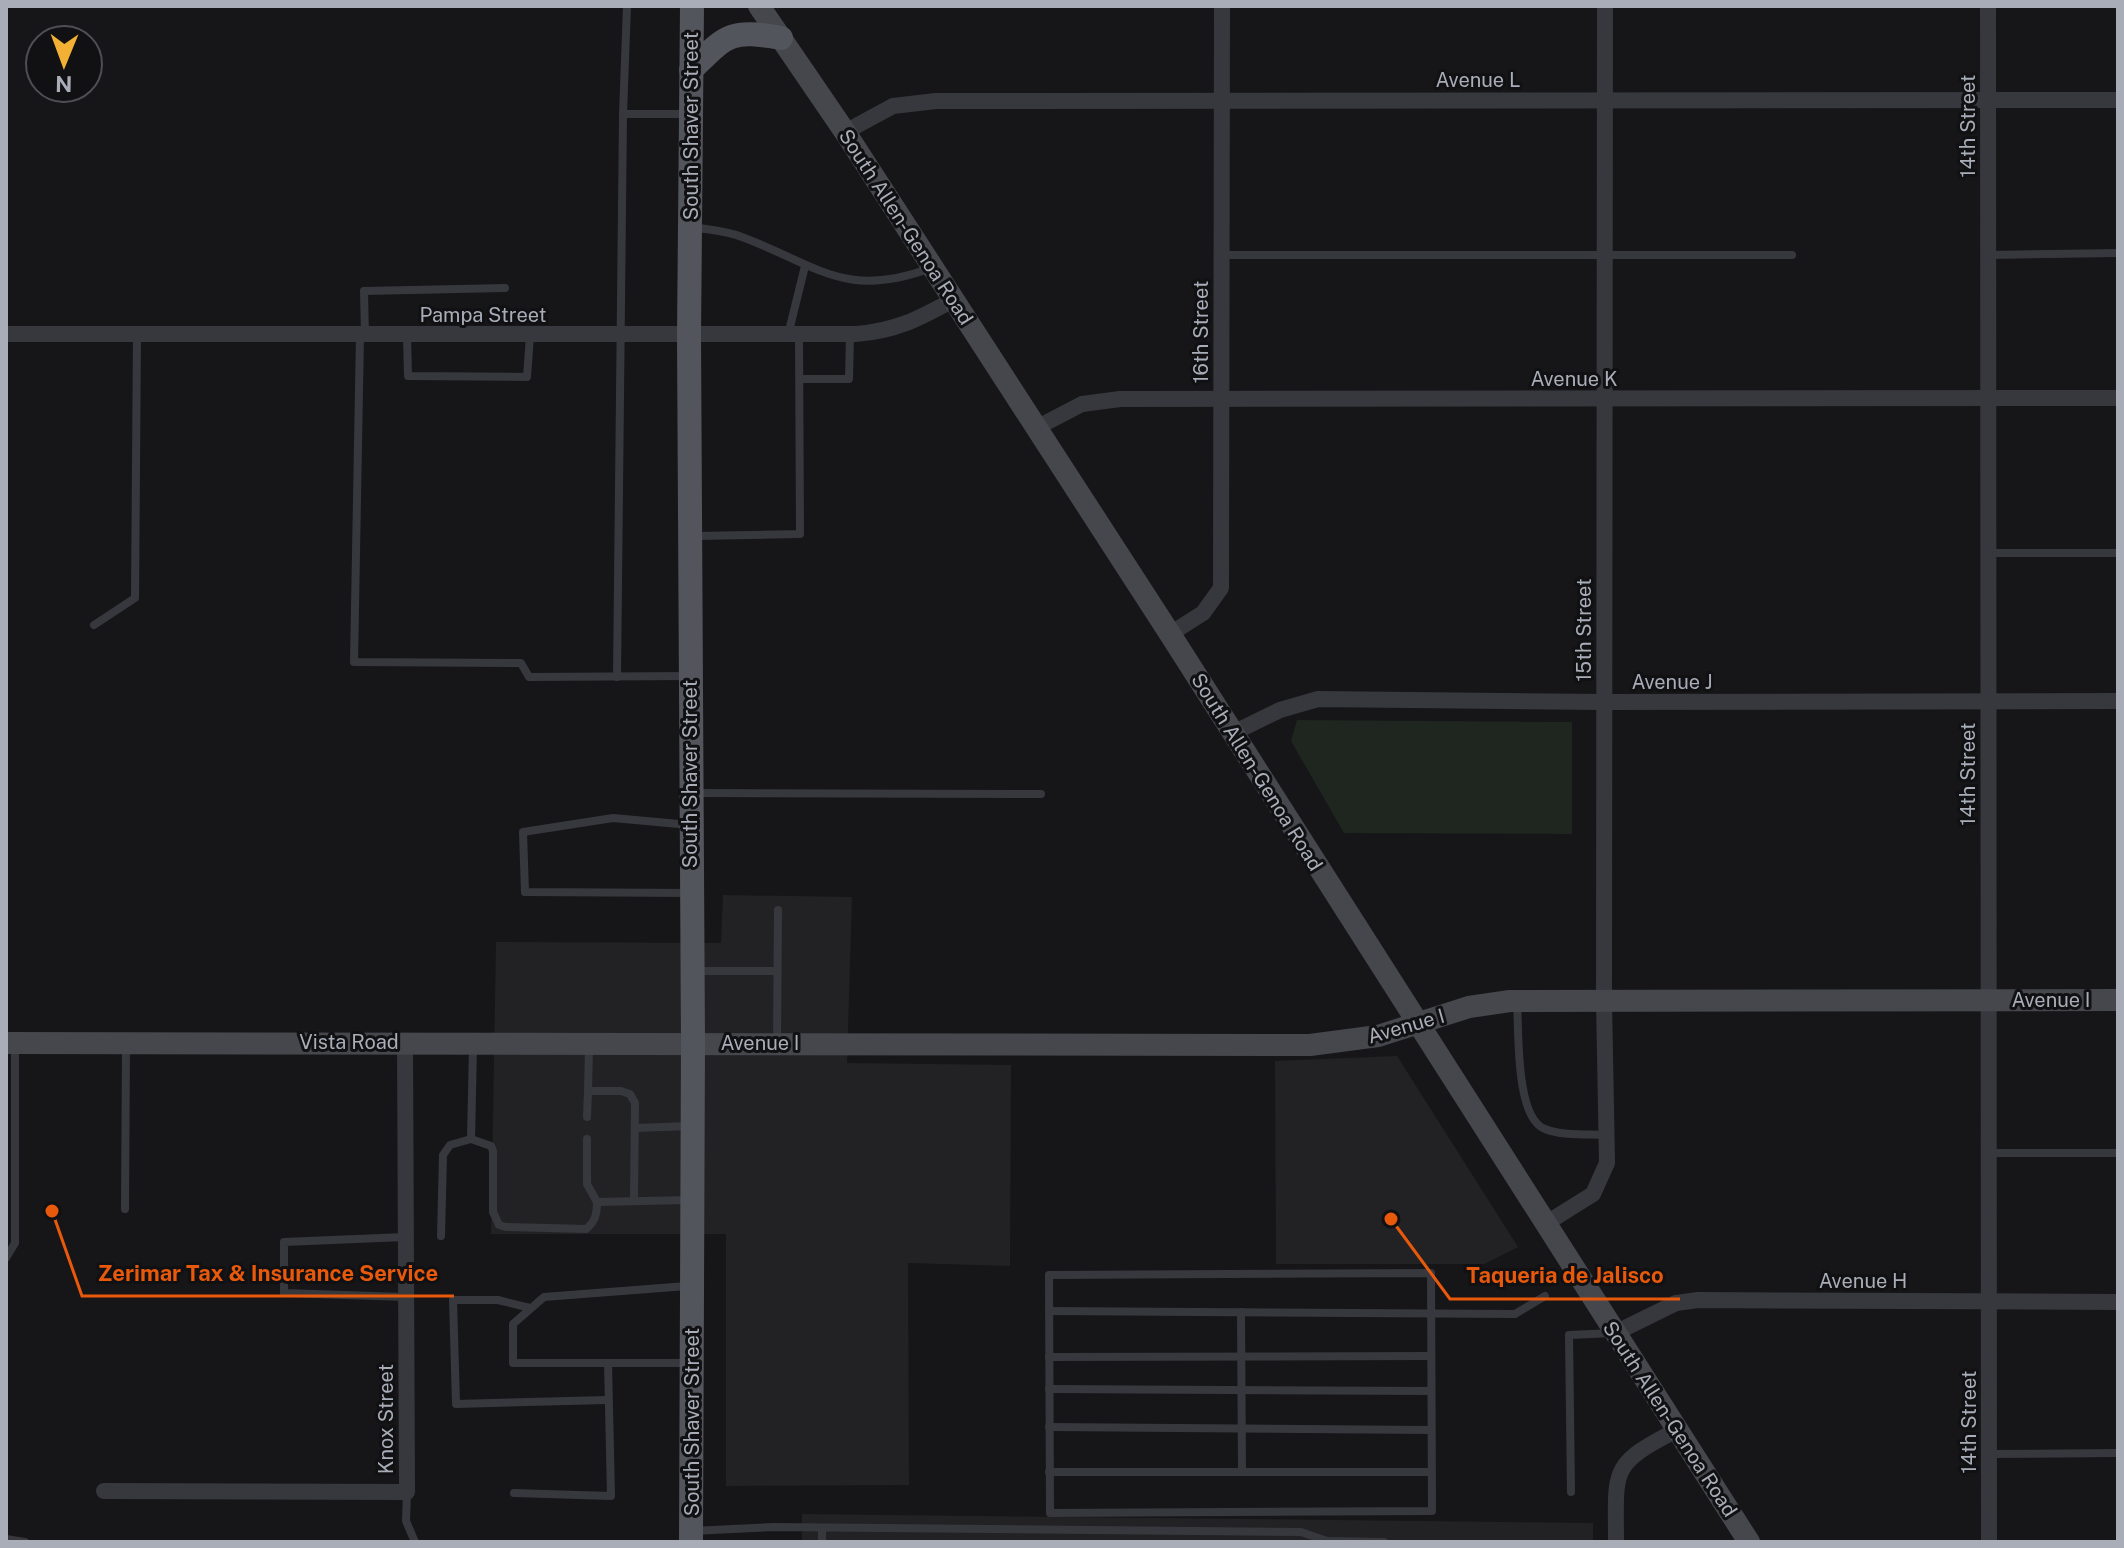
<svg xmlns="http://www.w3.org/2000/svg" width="2124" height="1548" font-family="'Public Sans',sans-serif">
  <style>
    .built { fill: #222225 }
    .green { fill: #1e261f }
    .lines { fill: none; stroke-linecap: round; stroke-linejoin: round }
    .lane { stroke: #37383d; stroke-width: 8 }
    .street { stroke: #37383d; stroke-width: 16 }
    .secondary { stroke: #45474d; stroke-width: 22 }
    .primary { stroke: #53555c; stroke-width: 24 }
    .labels { text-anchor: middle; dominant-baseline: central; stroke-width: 6; stroke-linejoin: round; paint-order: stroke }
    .street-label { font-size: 20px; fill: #a8adb8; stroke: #111113 }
    .leader { fill: none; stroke: #e8590c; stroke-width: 3 }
    .callout-dot { fill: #e8590c; stroke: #111113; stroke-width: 3 }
    .callout-label { font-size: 22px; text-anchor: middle; font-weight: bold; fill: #e8590c; stroke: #111113; stroke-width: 6; stroke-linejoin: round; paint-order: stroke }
  </style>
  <rect width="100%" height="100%" fill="#161618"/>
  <g class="built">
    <polygon points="723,895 852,897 847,1063 1011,1065 1010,1266 908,1263 909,1485 726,1486 726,1234 491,1234 496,942 721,943"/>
    <polygon points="1397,1056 1518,1247 1484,1264 1276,1264 1275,1061"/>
    <polygon points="802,1514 1593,1523 1593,1542 802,1542"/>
  </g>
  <polygon class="green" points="1297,720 1572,722 1572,834 1344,833 1291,741"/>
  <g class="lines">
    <g class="lane">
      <polyline points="623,114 627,6"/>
      <path d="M693 227C709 230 727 231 742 237 817 265 845 300 931 268"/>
      <polyline points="1221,255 1792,255"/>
      <polyline points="1989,255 2118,253"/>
      <polyline points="360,335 354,662 521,663 529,677 690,676"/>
      <polyline points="365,335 364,291 505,288"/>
      <polyline points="407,335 408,376 527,377 530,336"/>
      <polyline points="788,335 805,266"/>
      <polyline points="800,379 849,379 850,334"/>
      <polyline points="695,536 800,534 799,335"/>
      <polyline points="1989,553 2118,553"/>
      <polyline points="94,625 135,598 137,335"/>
      <polyline points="617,677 623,114 687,114"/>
      <polyline points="695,793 1041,794"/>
      <polyline points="690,825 613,818 523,832 525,892 690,893"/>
      <polyline points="694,971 777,971"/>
      <path d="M1517 1001C1519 1030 1515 1118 1545 1129 1562 1136 1588 1134 1606 1135"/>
      <polyline points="777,1042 778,910"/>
      <polyline points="589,1047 588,1091 621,1091 630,1094 635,1103 634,1201"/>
      <polyline points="587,1117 588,1091"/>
      <polyline points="635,1128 690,1126"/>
      <path d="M471 1139 491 1146 493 1151V1212L499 1225 506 1227 586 1229C595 1222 597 1214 597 1202L688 1200"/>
      <polyline points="587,1139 587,1184 597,1202"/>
      <polyline points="1989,1153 2118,1153"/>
      <polyline points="125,1209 126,1046"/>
      <polyline points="441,1236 443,1155 450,1145 471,1139 473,1047"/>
      <polyline points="405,1237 284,1242 284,1293 406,1297"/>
      <polyline points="6,1258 15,1243 15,1043"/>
      <polygon points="1431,1273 1432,1511 1050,1513 1049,1275"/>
      <polyline points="687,1286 544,1297 513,1324 513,1363 691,1363"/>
      <polyline points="530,1308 498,1300 453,1300 456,1404 607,1400"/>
      <polyline points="1049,1311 1515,1314 1545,1296"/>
      <polyline points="1241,1312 1242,1472"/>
      <polyline points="1049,1357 1431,1356"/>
      <polyline points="1049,1389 1431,1391"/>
      <polyline points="1049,1427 1431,1430"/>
      <polyline points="1990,1454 2118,1453"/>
      <polyline points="1049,1472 1431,1472"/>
      <polyline points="407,1492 406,1521 415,1542"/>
      <polyline points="1571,1492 1569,1335 1614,1333"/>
      <polyline points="514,1493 611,1496 608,1363"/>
      <polyline points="692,1531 773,1527 1301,1532 1327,1541 1384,1542"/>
      <polyline points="6,1539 25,1542"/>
      <polyline points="822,1542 822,1528"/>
    </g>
    <g class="street">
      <polyline points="1988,6 1989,1542"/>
      <polyline points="845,132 893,106 936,101 2118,100"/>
      <path d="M6 334H856C896 331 918 319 953 300"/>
      <polyline points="1036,428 1082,404 1120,399 2118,398"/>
      <polyline points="1170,634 1203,613 1221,588 1222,6"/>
      <polyline points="1233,733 1280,710 1318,699 1604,702 2118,701"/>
      <polyline points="1545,1224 1593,1194 1607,1163 1604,1000 1605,6"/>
      <polyline points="1615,1333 1676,1303 1698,1300 2118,1302"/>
      <polyline points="104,1491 407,1492 405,1042"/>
      <path d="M1616 1542C1616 1469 1609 1465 1677 1430"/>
    </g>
    <g class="secondary">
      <polyline points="759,6 845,132 1170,634 1749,1542"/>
      <polyline points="6,1043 1310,1045 1378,1036 1469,1007 1510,1001 2118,1000"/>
    </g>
    <g class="primary">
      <path d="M691 70C727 35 729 29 781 38"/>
      <polyline points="691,1542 693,1043 689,336 692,6"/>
    </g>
  </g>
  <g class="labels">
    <g class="street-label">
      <text x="1478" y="80">Avenue L</text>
      <text transform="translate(691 126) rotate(-90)">South Shaver Street</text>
      <text transform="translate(1968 126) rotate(-90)">14th Street</text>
      <text transform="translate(906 227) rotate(57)">South Allen-Genoa Road</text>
      <text x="483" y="315">Pampa Street</text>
      <text transform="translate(1201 332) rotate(-90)">16th Street</text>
      <text x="1574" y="379">Avenue K</text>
      <text transform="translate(1584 630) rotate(-90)">15th Street</text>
      <text x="1672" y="682">Avenue J</text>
      <text transform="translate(1257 772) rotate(58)">South Allen-Genoa Road</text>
      <text transform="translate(690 774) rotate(-90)">South Shaver Street</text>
      <text transform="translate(1968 774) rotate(-90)">14th Street</text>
      <text x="2051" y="1000">Avenue I</text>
      <text transform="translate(1406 1026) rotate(-16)">Avenue I</text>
      <text x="349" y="1042">Vista Road</text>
      <text x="760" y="1043">Avenue I</text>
      <text x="1863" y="1281">Avenue H</text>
      <text transform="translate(386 1419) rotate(-90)">Knox Street</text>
      <text transform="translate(1670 1419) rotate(57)">South Allen-Genoa Road</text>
      <text transform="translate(692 1422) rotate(-90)">South Shaver Street</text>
      <text transform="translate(1969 1422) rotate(-90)">14th Street</text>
    </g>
  </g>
  <path class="leader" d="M52 1211L82 1296H454M1391 1219L1450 1299H1680"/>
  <g class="callout-dot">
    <circle cx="52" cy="1211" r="8"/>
    <circle cx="1391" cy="1219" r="8"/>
  </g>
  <g class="callout-label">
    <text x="268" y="1281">Zerimar Tax &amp; Insurance Service</text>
    <text x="1565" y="1283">Taqueria de Jalisco</text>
  </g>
  <rect width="2124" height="1548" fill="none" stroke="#a8adb8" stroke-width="16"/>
  <g transform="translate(64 64) rotate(181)"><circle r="38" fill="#111113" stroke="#4d4f55" stroke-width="2"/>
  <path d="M0-6L14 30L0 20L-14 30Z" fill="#f2b134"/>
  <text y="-12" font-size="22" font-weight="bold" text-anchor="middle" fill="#a8adb8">N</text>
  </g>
</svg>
